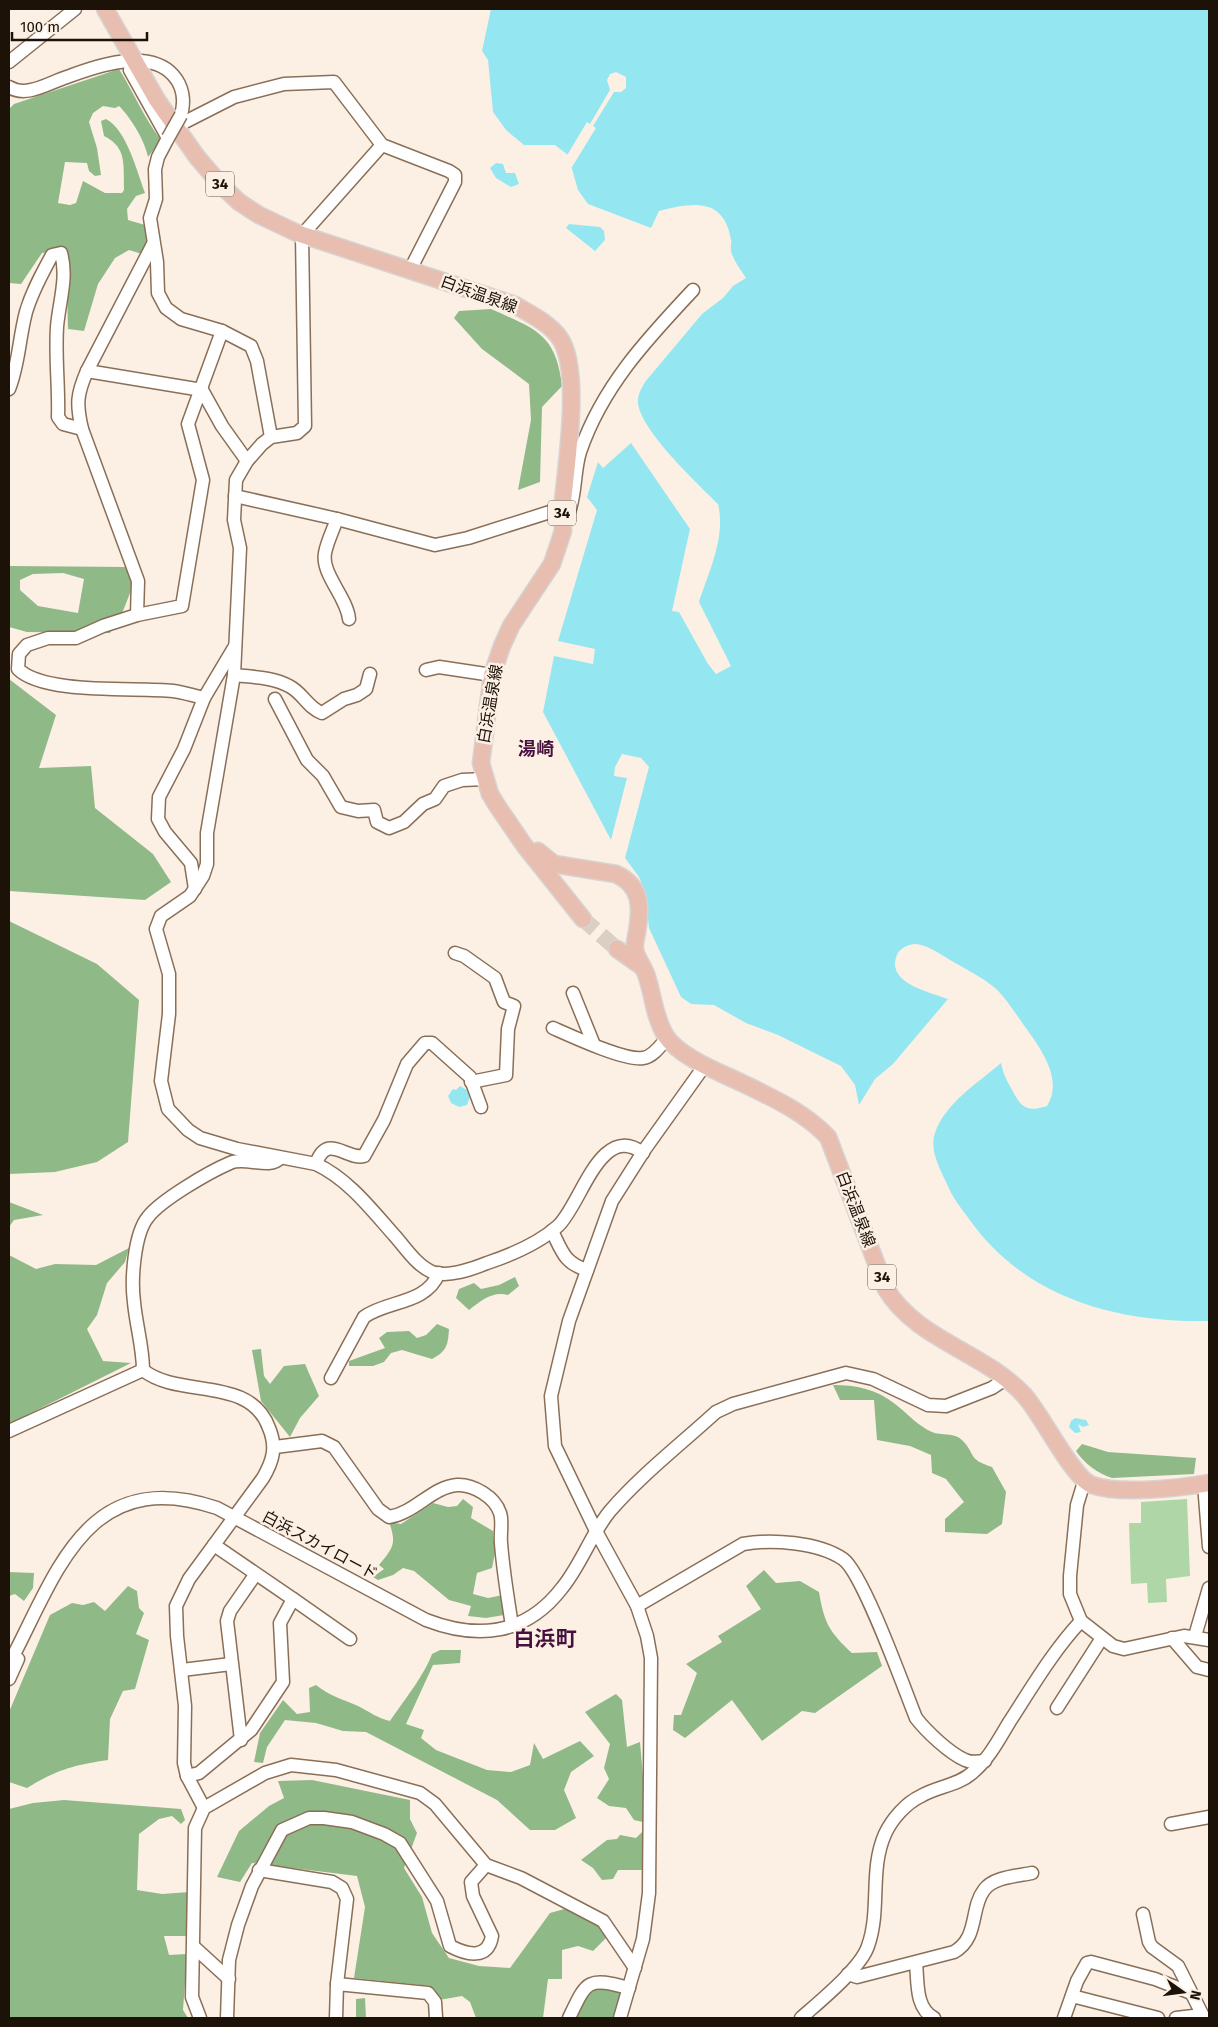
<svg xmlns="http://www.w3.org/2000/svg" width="1218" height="2027" font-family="'Fira Sans','Noto Sans JP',sans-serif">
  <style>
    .green { fill: #aed6a7 }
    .forest { fill: #90b988; fill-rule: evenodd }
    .water { fill: #94e7f1 }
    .pier { fill: #fcf0e5 }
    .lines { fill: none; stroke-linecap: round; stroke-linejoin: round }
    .major-tunnel { stroke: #dacfc4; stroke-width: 16; stroke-dasharray: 16 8; stroke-linecap: butt }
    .minor-casing { stroke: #8a6f57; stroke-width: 15 }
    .major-casing { stroke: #d6d4d3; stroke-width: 19 }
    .minor { stroke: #fff; stroke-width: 12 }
    .major { stroke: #e8beb0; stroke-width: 16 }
    .minor-bridge-casing { stroke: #8a6f57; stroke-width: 15; stroke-linecap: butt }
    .minor-bridge { stroke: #fff; stroke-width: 12 }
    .labels { text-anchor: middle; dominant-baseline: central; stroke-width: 5; stroke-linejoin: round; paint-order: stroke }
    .shield { fill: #fcf0e5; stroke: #5f554a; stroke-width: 1 }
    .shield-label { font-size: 15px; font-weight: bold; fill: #1c1208 }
    .street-label { font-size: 16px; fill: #1c1208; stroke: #fcf0e5 }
    .neighbourhood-label { font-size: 18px; font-weight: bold; fill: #46103d; stroke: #fcf0e5 }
    .district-label { font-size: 21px; font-weight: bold; fill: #46103d; stroke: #fcf0e5 }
  </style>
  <rect width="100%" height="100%" fill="#fcf0e5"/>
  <polygon class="green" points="1187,1499 1190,1576 1166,1579 1167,1602 1148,1603 1147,1583 1131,1584 1129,1523 1141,1523 1141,1502"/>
  <g class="forest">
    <path d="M119 69C134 93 144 118 161 140L148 157C145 141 131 118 119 106L115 108 103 106 93 113 89 122 97 148 101 175 95 176 89 171 87 163 65 162 58 203 70 205 76 203 83 181 105 193H122L124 190C123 166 128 148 104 136L101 121 106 119C127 130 137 172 145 193L136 196 127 209 128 220 145 225 148 242 142 254 129 250 115 258 98 284 84 331 68 329 66 250 42 253 21 284 9 283V109L14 104Z"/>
    <path d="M491 309C536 329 556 334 562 386L542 407 540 482 518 490 531 420 529 384 482 349 454 318 459 311Z"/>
    <path d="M9 566 127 567 134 583 121 616 110 633 27 632 9 627ZM63 573 84 579 78 613 38 606 20 590V580L33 574Z"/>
    <polygon points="9,679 56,715 39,768 91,766 95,808 153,854 171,882 145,900 9,891"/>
    <polygon points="9,921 97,964 139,1000 128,1142 97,1162 55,1172 9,1174"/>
    <polygon points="9,1202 43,1215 14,1220 9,1227"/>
    <polygon points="129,1248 125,1262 107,1283 97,1315 87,1329 103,1361 131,1363 9,1424 9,1255 36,1269 55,1264 96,1265"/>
    <path d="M515 1277 519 1286 508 1295C492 1291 481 1301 469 1310L456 1298 459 1289 474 1283 481 1289 499 1285Z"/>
    <path d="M437 1324 449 1329C448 1345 447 1351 432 1359L402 1350 391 1353 384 1362 373 1366H349V1361L385 1348 379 1338 387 1332 409 1331 417 1338 426 1335Z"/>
    <polygon points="261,1349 264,1376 270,1384 284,1366 305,1364 319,1396 300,1418 290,1437 261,1401 252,1350"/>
    <path d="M833 1385C856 1385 877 1389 895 1404 907 1413 918 1426 932 1432 941 1436 954 1432 962 1440 976 1454 967 1459 992 1467L1006 1492 1002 1524 987 1534 945 1532V1519L964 1502 946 1479 932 1473 931 1455 910 1446 877 1440 874 1400H840Z"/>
    <path d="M1082 1444 1108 1452 1196 1458 1194 1474 1112 1478C1097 1473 1085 1464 1076 1451Z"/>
    <path d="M463 1499 473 1507 471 1518 493 1531 495 1553 492 1568 477 1573 473 1594 488 1598 503 1595 504 1615 486 1618 468 1616 471 1606 449 1600 414 1571 403 1568 393 1575 378 1580 373 1577 384 1569 379 1565C393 1548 397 1544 389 1522L401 1524 433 1503 448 1507 457 1506Z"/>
    <path d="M764 1570 776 1583 800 1581 819 1592C824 1622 829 1632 852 1653L877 1652 882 1666 815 1713 802 1711 762 1741 732 1700 685 1738 673 1730 674 1715H681L697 1673 686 1664 722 1642 718 1636 761 1609 746 1586Z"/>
    <polygon points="9,1572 34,1573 33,1588 24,1601 15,1594 9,1596"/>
    <path d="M128 1586 137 1591 139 1608 144 1613 136 1634 149 1640 135 1689 123 1691 110 1719 108 1760C74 1765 56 1770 27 1788L9 1782V1712L50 1615 72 1603 83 1605 94 1602 105 1611Z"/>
    <path d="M440 1650H461L460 1663 433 1665 406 1724 424 1730 421 1738 436 1750 487 1770 511 1772 530 1765 534 1743 543 1759 580 1741 594 1756 571 1772 564 1790 576 1818 555 1830H530L497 1800 366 1732 343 1731 316 1723 285 1720 267 1747 263 1763 254 1762 260 1733 283 1700 297 1714 310 1712 309 1688 316 1685C330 1696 342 1699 358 1706 370 1712 377 1718 390 1721 403 1702 425 1674 432 1654Z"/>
    <polygon points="616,1694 622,1700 627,1747 640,1742 647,1823 634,1820 626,1808 609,1806 597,1798 609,1779 604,1768 610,1744 585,1712"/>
    <polygon points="312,1780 410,1800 410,1819 417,1833 404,1868 422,1897 432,1933 449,1958 479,1966 510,1968 550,1913 568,1908 599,1924 606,1938 593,1951 578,1946 562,1950 562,1979 548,1979 543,2018 476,2018 470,2002 462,1996 439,2000 431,1986 354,1978 365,1907 357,1876 252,1863 240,1882 217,1877 239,1831 269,1806 284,1798 278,1781"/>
    <polygon points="64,1800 181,1809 185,1820 181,1824 172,1816 159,1819 139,1834 137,1890 162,1894 189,1892 188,1936 164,1936 169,1955 187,1954 183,2010 188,2018 9,2018 9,1809 33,1803"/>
    <polygon points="647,1827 646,1870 618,1870 613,1879 602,1880 593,1868 581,1860 607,1840 617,1839 620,1835 636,1838"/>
    <polygon points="590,1983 621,1990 614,2018 569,2018"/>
    <polygon points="365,1998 366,2018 356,2018 356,1999"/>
  </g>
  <g class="water">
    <path d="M491 9H1209V1321C1116 1323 1025 1298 969 1219 961 1208 952 1197 947 1184 940 1169 929 1150 935 1133 945 1103 978 1083 1001 1063 1003 1073 1006 1079 1011 1088 1021 1107 1025 1113 1047 1106 1065 1077 1037 1044 1021 1021 1013 1010 1005 997 995 988 982 977 964 968 950 960 940 954 926 944 915 944 908 944 899 949 897 955 885 983 930 992 948 999L893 1064 875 1079 859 1105 855 1085 841 1066 778 1035 746 1023 714 1005 691 1004 681 997 649 928 645 891 639 877 625 858 649 767 641 758 622 754 615 767 614 776 627 778 611 840 543 712 554 656 593 664 595 649 558 641 597 510 587 497 598 462 603 468 631 443 690 529 672 611 679 612 708 664 716 674 731 666 699 602C709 571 726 537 718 504 697 483 643 433 638 404 637 396 641 389 645 382L702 314 723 298 733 286 746 278C741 270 733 260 731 251 730 247 732 243 731 240 724 196 691 203 659 211L651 228 588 204 578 190 568 155 555 145H524L506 130 493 112 488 60 482 51Z"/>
    <polygon points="496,163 503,164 506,173 515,173 519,184 511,187 496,178 490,168"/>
    <polygon points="569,224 600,227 604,231 605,240 595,251 566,228"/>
    <polygon points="460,1086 467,1090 470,1097 467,1105 459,1107 451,1103 448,1096 453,1089 456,1090"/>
    <polygon points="1075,1418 1086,1420 1089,1425 1083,1427 1078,1424 1081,1432 1075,1433 1069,1427 1071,1421"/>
  </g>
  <polygon class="pier" points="616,72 626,77 626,88 621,92 614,92 593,126 596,128 572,167 569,167 566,157 587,122 590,124 610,90 607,80 610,74"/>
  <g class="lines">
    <polyline class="major-tunnel" points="583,919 617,949"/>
    <defs>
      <g id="minor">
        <polyline points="9,62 75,9"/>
        <polyline points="136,63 130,70 168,138 158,157 155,169 156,199 150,218 157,262 158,293 166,308 181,319 222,331 251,346 257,361 271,437"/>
        <path d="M9 87C27 98 48 83 67 77 96 66 148 48 173 75 183 86 185 101 181 115"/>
        <polyline points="177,126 234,97 284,84 334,82 382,145 449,171 455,175 455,182 410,270"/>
        <path d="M382 145 302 235 305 426 297 433 271 437 262 444 247 461 236 480 234 520 240 548 234 675 207 833V864L203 876 190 896 161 916 156 929 169 974V1014L161 1081 168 1109 188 1130 200 1138 237 1149 316 1164C348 1179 371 1209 394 1235 405 1247 416 1265 432 1272 448 1278 472 1269 487 1263 511 1255 539 1243 558 1226 581 1205 600 1121 643 1153"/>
        <polyline points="87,371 202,390"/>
        <path d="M9 389C19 364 19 338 26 312 32 291 42 274 52 255L61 253C68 278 59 302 57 327 55 357 59 387 58 417L63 424 82 429"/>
        <polyline points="202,390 222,426 247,461"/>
        <path d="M235 496 337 519 435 545 468 538 553 511 569 512C576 493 574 471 580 452 602 387 647 339 693 290"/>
        <path d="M337 519C333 530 327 542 325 553 321 574 347 597 349 619"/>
        <path d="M137 615 138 581 82 429C76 404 77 394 87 371L153 244"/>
        <polyline points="426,670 439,667 492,675"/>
        <path d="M234 675C251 677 273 677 289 686 303 693 308 708 322 713L344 699 357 695 366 689 370 674"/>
        <path d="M204 698C194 696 183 692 173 691 136 687 44 695 18 669L19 654 27 645 48 638H76L103 626 137 615 182 606 203 480 188 424 222 331"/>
        <polyline points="275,699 307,760 323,776 341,807 358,811 374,810 377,822 389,828 404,822 423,804 435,799 444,786 462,780 485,779"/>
        <polyline points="195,889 191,863 165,832 158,819 159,797 184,749 204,698 235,646"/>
        <polyline points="455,953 464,956 495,978 504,1002 514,1006 508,1029 506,1075 471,1082"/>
        <polyline points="573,993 594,1045"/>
        <path d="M553 1028C571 1036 625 1061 643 1058 653 1057 661 1045 667 1038"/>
        <path d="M316 1164C327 1132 346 1160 364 1156L384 1120 407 1064 425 1043H432L470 1077 481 1107"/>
        <path d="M552 1231C562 1251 564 1263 587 1270"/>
        <path d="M331 1378 364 1317C387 1300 426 1305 439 1273"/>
        <polyline points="9,1431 143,1370"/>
        <path d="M275 1447 322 1441 334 1447 378 1509 389 1517C415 1513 432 1487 457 1485 473 1484 495 1497 500 1513 503 1521 500 1534 501 1543 503 1571 508 1599 512 1626"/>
        <polyline points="1084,1482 1077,1505 1070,1576 1070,1594 1081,1621 1113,1646 1124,1649 1184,1636 1209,1640"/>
        <polyline points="1204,1484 1209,1547"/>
        <polyline points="214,1545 293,1599"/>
        <path d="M637 1606 743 1544C771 1539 818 1542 843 1559 863 1573 904 1688 916 1718 926 1731 949 1753 965 1760 971 1763 978 1762 985 1761"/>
        <polyline points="1195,1636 1209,1588"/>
        <polyline points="1172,1638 1197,1667 1209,1670"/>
        <path d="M9 1664C57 1574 86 1464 217 1508L426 1620C478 1640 526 1635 562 1588 581 1565 591 1534 610 1511 641 1475 681 1444 716 1412L733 1404 846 1373 873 1379 928 1405 946 1406 992 1388 1007 1378"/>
        <polyline points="182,1670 231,1664"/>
        <polyline points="9,1679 18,1659"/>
        <polyline points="1057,1708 1102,1638"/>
        <polyline points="241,1740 227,1621 230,1611 255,1575"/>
        <polyline points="187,1776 199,1773 251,1730 283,1682 280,1623 293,1599 350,1639"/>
        <path d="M204 1808 187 1776 184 1763 185 1706 177 1636 176 1606 189 1579 263 1478C273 1461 277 1447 269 1428 250 1375 179 1399 143 1370 143 1347 136 1325 134 1302 131 1280 134 1234 148 1217 161 1200 209 1172 230 1163 244 1156 270 1170 280 1158"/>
        <polyline points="1171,1824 1209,1817"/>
        <polyline points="259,1870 332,1882 342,1888 347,1899 337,1984 336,2018"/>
        <polyline points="1143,1914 1149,1942 1152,1947 1178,1966 1204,2018"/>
        <polyline points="194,1947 229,1979"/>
        <path d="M916 1963C918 1982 915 2008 934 2018"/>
        <path d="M848 1974 857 1977 954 1952C979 1938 970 1908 984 1890 993 1877 1017 1876 1032 1873"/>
        <polyline points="337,1984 428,1993 435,2002 436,2018"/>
        <polyline points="1072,1996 1158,2018"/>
        <polyline points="200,2018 192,1997 195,1828 204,1808 265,1773 291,1765 336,1770 420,1793 435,1804 486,1865 521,1878 603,1921 635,1968"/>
        <path d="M227 2018 229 1960 238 1925 252 1886 282 1830 309 1818H324L352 1822 384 1834 400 1843 437 1901 450 1946C467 1955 488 1960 492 1936L473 1896 471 1882 486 1865"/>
        <path d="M569 2018C587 1980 587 1977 629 1988"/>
        <polyline points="620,2018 643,1939 649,1893 651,1658 647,1636 637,1606 597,1533 555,1446 551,1396 569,1321 612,1201 645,1149 705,1065"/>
        <path d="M801 2018C819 2002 861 1968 868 1946 881 1910 869 1870 885 1834 892 1819 906 1803 921 1796 938 1786 957 1786 972 1773 989 1759 999 1739 1010 1721 1032 1687 1053 1651 1081 1621"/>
        <polyline points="1064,2018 1077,1981 1087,1963 1091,1962 1155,1979 1191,1993"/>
        <polyline points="1176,2018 1202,2015"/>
      </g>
      <g id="major">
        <path d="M105 9 157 100 197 157 221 185 239 202 259 215 297 233 515 305C530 314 549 323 559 337 583 369 565 472 562 512L563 531 552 564 511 626 502 646 492 675 481 763 490 794 498 807 524 845 583 919"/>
        <path d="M538 851 554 864 616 874C642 886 641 907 637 932 636 937 634 944 635 950 637 959 643 966 646 974 654 997 653 1013 665 1035 679 1057 719 1072 742 1083 773 1098 804 1112 828 1137L886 1289C917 1340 984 1352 1024 1395 1041 1413 1073 1479 1092 1485 1121 1495 1179 1488 1209 1483"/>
        <polyline points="617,949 641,966"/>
      </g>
    </defs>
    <use href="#minor" class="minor-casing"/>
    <use href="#major" class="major-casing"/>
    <use href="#minor" class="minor"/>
    <use href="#major" class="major"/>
    <defs>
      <polyline id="minor-bridge" points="168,138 181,115"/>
    </defs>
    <use href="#minor-bridge" class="minor-bridge-casing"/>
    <use href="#minor-bridge" class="minor-bridge"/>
  </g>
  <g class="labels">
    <g class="shield">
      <rect x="206" y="171.5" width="28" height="25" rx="4"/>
      <rect x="548" y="500.5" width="28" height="25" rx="4"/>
      <rect x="868" y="1264.5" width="28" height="25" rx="4"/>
    </g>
    <g class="shield-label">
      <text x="220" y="184">34</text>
      <text x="562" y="513">34</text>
      <text x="882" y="1277">34</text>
    </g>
    <g class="street-label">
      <text transform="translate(479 294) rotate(20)">白浜温泉線</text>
      <text transform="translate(490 704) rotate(-80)">白浜温泉線</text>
      <text transform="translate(856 1209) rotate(69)">白浜温泉線</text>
      <text transform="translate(320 1545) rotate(28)">白浜スカイロード</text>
    </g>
    <g class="neighbourhood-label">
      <text x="536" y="749">湯崎</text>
    </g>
    <g class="district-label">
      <text x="545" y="1639">白浜町</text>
    </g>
  </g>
  <rect width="1218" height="2027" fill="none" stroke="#1c1208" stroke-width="20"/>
  <g transform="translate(1183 1992) rotate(104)" stroke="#fcf0e5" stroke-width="4" paint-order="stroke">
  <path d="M0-4L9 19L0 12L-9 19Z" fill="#1c1208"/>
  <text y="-8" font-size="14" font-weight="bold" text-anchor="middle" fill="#1c1208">N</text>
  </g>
  <path d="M12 32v8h135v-8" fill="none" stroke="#1c1208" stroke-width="2.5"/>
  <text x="20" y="32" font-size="15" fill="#1c1208" stroke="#fcf0e5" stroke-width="4" paint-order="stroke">100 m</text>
</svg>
